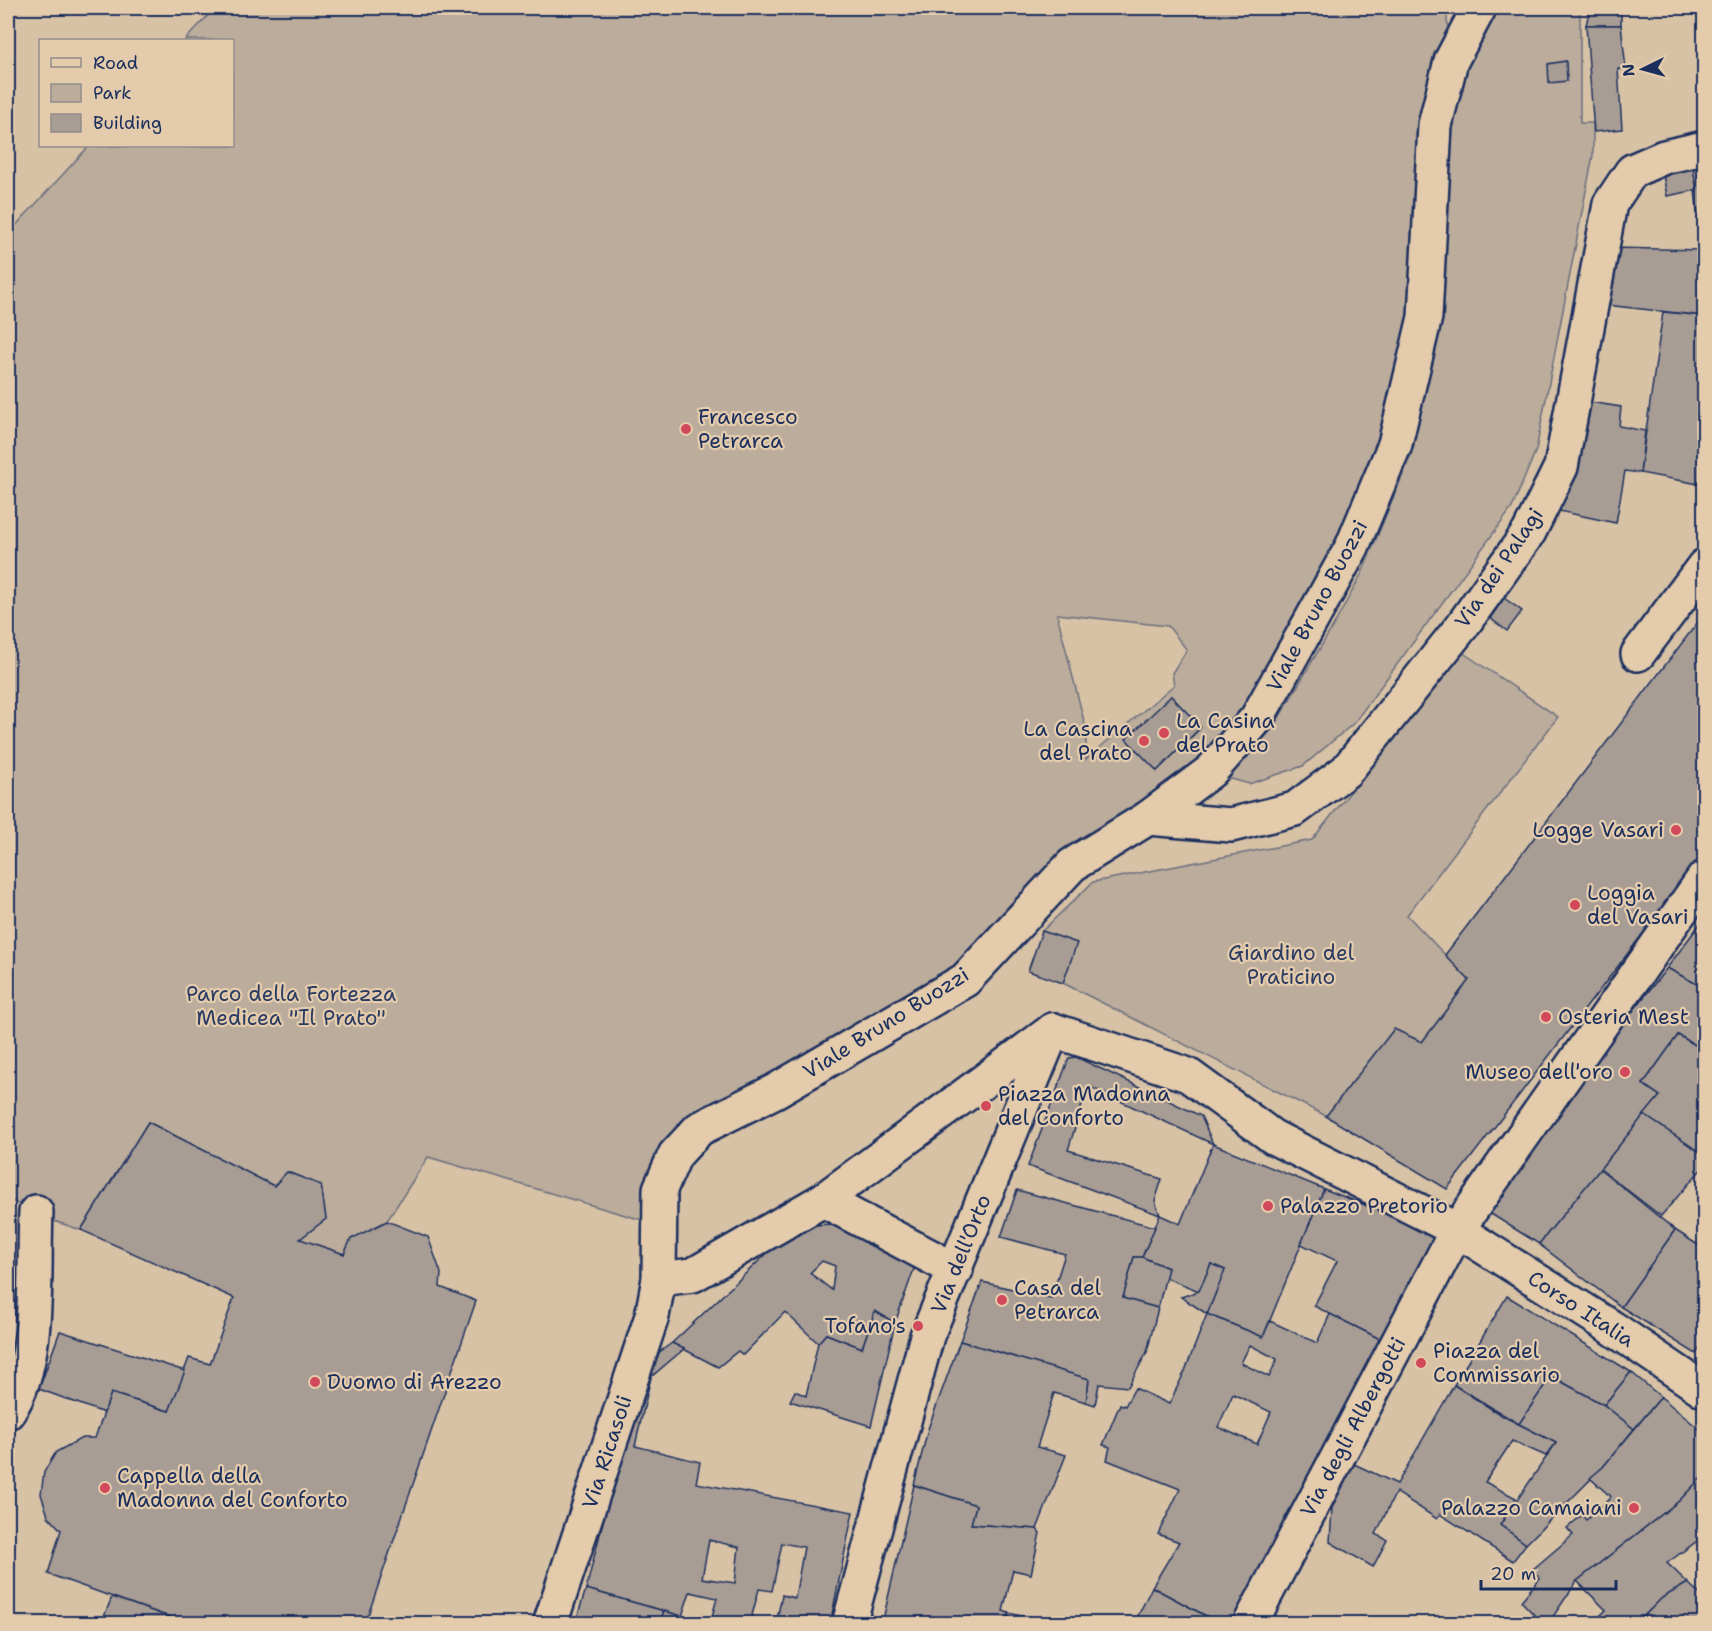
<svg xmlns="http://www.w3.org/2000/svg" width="1712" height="1631" font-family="'Shantell Sans',sans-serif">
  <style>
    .green { fill: #bbac9c; stroke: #6b6e7d; stroke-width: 1.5; fill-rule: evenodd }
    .building { fill: #a89d95; stroke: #1b2f5e; stroke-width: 1.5; fill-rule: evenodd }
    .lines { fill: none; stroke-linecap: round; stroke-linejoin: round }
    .street-casing { stroke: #1b2f5e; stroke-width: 38 }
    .street { stroke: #e3cbab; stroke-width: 33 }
    .poi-dot { fill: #d1495b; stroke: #e3cbab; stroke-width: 2 }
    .labels { text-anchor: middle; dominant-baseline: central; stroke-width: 4.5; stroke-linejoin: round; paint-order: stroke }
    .poi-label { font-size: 21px; fill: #1b2f5e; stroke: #e3cbab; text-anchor: start }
    .street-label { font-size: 21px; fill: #1b2f5e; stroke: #e3cbab }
    .park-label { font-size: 21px; fill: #2b3c64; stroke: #e3cbab }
  </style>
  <rect width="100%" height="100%" fill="#d7c2a6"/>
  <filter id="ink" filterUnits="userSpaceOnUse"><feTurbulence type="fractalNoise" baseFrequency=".0167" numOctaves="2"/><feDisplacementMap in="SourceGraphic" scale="12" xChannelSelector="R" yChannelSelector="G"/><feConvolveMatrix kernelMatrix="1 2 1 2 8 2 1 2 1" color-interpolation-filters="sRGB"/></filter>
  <g filter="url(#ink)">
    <g class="green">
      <path d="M215 8H1446L1451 61 1395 444 1257 718 965 980 699 1129 659 1225 428 1157 387 1221 351 1239 344 1254 300 1239 326 1219 321 1185 288 1172 274 1186 148 1122 81 1230 51 1220 8 1199V234L89 146H232V40H185ZM1057 614 1168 626 1187 650 1172 673 1174 685 1086 759V729ZM1171 696 1201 728 1157 771Z"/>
      <polygon points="1500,8 1580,8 1580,123 1593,123 1593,155 1536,450 1512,508 1354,723 1303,766 1249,784 1228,778 1273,728 1336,621 1362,573 1412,453 1440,324 1452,134 1465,68"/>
      <polygon points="1462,652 1558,717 1407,915 1469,980 1422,1042 1394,1030 1326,1116 1063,983 1076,943 1042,931 1093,882 1312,840"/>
    </g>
    <g class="building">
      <polygon points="1590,8 1621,8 1621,25 1586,25"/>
      <polygon points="1586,25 1621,25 1626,69 1618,69 1622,129 1594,132"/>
      <polygon points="1566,61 1567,81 1549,83 1548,64"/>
      <polygon points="1704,156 1704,230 1700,230 1691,159"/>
      <polygon points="1691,159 1697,190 1667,196 1661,164"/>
      <polygon points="1700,230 1704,230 1704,316 1606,305 1614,248 1702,250"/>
      <polygon points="1663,312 1704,316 1704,485 1640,473"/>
      <polygon points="1583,401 1621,407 1619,426 1645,431 1640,473 1625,471 1616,523 1559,511"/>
      <polygon points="1504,598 1522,611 1507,631 1490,618"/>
      <polygon points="1704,614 1704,854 1447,1189 1326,1116 1394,1029 1422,1042 1469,980 1445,955"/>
      <polygon points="1171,696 1201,727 1157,771 1126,739"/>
      <polygon points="1702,921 1704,923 1704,988 1667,968"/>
      <polygon points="1042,931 1077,943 1063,983 1028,971"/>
      <polygon points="1667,968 1704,988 1704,1050 1678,1035 1643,1084 1660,1096 1539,1244 1483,1209 1572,1088"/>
      <polygon points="1678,1035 1704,1050 1704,1155 1644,1115 1660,1096 1643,1084"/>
      <polygon points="1076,1057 1201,1116 1213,1144 1088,1086 1068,1150 1162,1179 1155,1201 1160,1215 1028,1166 1069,1058"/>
      <polygon points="1644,1115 1704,1155 1704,1166 1661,1216 1600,1169"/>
      <polygon points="148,1122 274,1186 287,1172 321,1185 326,1219 300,1239 344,1254 351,1239 387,1221 428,1237 441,1273 440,1287 476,1301 365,1624 170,1624 172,1618 48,1574 61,1530 48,1516 41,1494 44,1472 56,1452 82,1438 95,1438 111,1393 169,1411 189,1358 210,1364 234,1298 81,1230"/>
      <polygon points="1213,1144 1324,1189 1263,1337 1207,1314 1225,1270 1211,1264 1199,1291 1164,1277 1168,1268 1142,1257 1160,1215 1180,1224"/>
      <polygon points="1600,1169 1675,1230 1621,1307 1539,1244"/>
      <polygon points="1324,1189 1439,1234 1386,1342 1314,1306 1337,1261 1301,1244"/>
      <polygon points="1017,1190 1155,1227 1142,1257 1134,1257 1123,1298 1158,1308 1147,1352 1128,1387 1099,1384 1095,1405 1086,1402 1089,1379 960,1341 982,1282 1051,1298 1065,1254 1001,1237"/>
      <path d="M851 1223 920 1252 895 1323 875 1311 862 1348 826 1334 818 1343 785 1312 743 1355 738 1351 718 1367 672 1343 796 1226ZM822 1261 835 1266 832 1290 810 1273Z"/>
      <polygon points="1675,1230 1704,1249 1704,1340 1696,1354 1621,1307"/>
      <polygon points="1134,1257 1142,1257 1168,1268 1158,1308 1123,1298"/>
      <polygon points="1211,1264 1225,1270 1207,1314 1181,1297 1199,1291"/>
      <polygon points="1507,1296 1631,1372 1604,1405 1551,1376 1519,1424 1454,1385"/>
      <polygon points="875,1311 895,1323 871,1426 790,1401 795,1391 806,1396 818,1343 826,1334 862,1348"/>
      <path d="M1207 1314 1263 1337 1270 1321 1317 1343 1330 1314 1386 1342 1239 1624H1221L1152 1587 1179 1542 1158 1534 1180 1489 1107 1460 1110 1447 1103 1445 1120 1404 1125 1406 1135 1388 1169 1404 1185 1371ZM1250 1345 1277 1359 1269 1377 1241 1363ZM1233 1394 1271 1412 1257 1444 1218 1427Z"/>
      <polygon points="60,1331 185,1371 169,1411 111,1393 104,1413 39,1389"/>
      <polygon points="960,1341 1089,1379 1086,1402 1054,1393 1037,1447 1066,1455 1037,1529 971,1524 976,1505 914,1485 928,1429"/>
      <path d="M672 1343 684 1349 651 1377 635 1446 700 1462 696 1483 853 1512 830 1624H776L782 1595 795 1598 804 1547 782 1543 772 1591 759 1589 751 1619 764 1621 763 1624H710L717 1598 690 1592 682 1616 586 1589 643 1364ZM709 1540 739 1547 735 1583 702 1578Z"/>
      <polygon points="1631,1372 1661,1397 1634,1429 1604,1405"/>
      <polygon points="1551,1376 1604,1405 1634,1429 1603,1467 1526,1544 1500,1525 1556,1443 1519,1424"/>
      <polygon points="1454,1385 1501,1415 1556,1443 1546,1456 1512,1441 1485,1482 1516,1498 1500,1525 1526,1544 1513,1561 1440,1514 1437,1519 1396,1492 1376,1534 1387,1540 1373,1567 1330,1542 1332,1508 1352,1463 1397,1484"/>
      <polygon points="1661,1397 1704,1433 1704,1475 1679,1501 1577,1581 1548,1624 1543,1624 1521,1601 1540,1578 1532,1570 1573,1535 1567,1528 1582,1515 1586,1520 1611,1497 1590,1478 1603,1467"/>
      <polygon points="1704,1475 1704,1536 1667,1563 1688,1583 1662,1598 1636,1624 1592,1624 1606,1610 1577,1581 1679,1501"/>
      <polygon points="914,1485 976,1505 971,1524 1037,1529 1040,1533 1031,1574 1013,1570 1003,1611 1009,1613 1006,1624 882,1624"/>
      <polygon points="1688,1583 1704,1598 1704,1624 1636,1624 1662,1598"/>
      <polygon points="1152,1587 1221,1624 1134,1624"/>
      <polygon points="586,1589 664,1611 659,1624 575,1624"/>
      <polygon points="112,1597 172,1618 170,1624 101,1624"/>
      <polygon points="664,1611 682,1616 680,1624 659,1624"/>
      <polygon points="1009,1613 1030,1618 1028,1624 1006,1624"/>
    </g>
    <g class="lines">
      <defs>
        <g id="street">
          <polyline points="1638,654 1704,566"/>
          <polyline points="1148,818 1231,825 1295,809 1346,771 1462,626 1529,532 1561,467 1610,204 1632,171 1664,157 1704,148"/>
          <polyline points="1053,1030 1188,1075 1273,1137 1457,1230 1614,1329 1704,1390"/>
          <polyline points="823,1200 956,1270"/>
          <polyline points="659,1279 693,1275 823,1200 1053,1030"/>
          <path d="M8 1412C42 1362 33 1271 36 1212"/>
          <polyline points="550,1624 652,1316 659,1279 660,1189 675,1155 699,1129 775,1091 965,980 1072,865 1148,818 1211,771 1257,718 1352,547 1395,444 1425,317 1435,125 1451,61 1479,8"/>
          <polyline points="849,1624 927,1336 1053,1030"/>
          <polyline points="1250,1624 1457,1230 1704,878"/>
        </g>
      </defs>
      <use href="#street" class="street-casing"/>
      <use href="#street" class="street"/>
    </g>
  </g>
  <g class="poi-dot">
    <circle cx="686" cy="429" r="6"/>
    <circle cx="1164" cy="733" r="6"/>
    <circle cx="1144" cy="741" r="6"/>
    <circle cx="1676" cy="830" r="6"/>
    <circle cx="1575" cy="905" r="6"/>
    <circle cx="1546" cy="1017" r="6"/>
    <circle cx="1625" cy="1072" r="6"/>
    <circle cx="986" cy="1106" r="6"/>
    <circle cx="1268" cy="1206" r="6"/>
    <circle cx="1002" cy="1300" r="6"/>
    <circle cx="918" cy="1326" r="6"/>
    <circle cx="1421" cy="1363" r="6"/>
    <circle cx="315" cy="1382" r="6"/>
    <circle cx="105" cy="1488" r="6"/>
    <circle cx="1634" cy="1508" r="6"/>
  </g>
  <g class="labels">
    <g class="poi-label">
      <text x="698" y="417">Francesco<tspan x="698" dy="24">Petrarca</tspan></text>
      <text x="1176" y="721">La Casina<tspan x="1176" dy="24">del Prato</tspan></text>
      <text x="1132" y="729" text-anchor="end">La Cascina<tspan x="1132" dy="24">del Prato</tspan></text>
      <text x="1664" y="830" text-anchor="end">Logge Vasari</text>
      <text x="1587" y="893">Loggia<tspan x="1587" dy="24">del Vasari</tspan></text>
      <text x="1558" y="1017">Osteria Mest</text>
      <text x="1613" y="1072" text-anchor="end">Museo dell'oro</text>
      <text x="998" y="1094">Piazza Madonna<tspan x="998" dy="24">del Conforto</tspan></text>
      <text x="1280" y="1206">Palazzo Pretorio</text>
      <text x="1014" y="1288">Casa del<tspan x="1014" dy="24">Petrarca</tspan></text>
      <text x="906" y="1326" text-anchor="end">Tofano's</text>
      <text x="1433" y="1351">Piazza del<tspan x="1433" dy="24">Commissario</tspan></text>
      <text x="327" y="1382">Duomo di Arezzo</text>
      <text x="117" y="1476">Cappella della<tspan x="117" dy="24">Madonna del Conforto</tspan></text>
      <text x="1622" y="1508" text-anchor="end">Palazzo Camaiani</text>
    </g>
    <g class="street-label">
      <text transform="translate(1499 568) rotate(-56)">Via dei Palagi</text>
      <text transform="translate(1317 606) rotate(-62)">Viale Bruno Buozzi</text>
      <text transform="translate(886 1023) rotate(-32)">Viale Bruno Buozzi</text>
      <text transform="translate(961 1254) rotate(-68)">Via dell'Orto</text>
      <text transform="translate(1581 1309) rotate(33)">Corso Italia</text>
      <text transform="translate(1353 1427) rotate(-62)">Via degli Albergotti</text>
      <text transform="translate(607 1452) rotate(-72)">Via Ricasoli</text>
    </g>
    <g class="park-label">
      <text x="1291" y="953">Giardino del<tspan x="1291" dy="24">Praticino</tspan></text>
      <text x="291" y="994">Parco della Fortezza<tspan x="291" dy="24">Medicea "Il Prato"</tspan></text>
    </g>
  </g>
  <rect width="1712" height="1631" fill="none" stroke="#e3cbab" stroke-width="30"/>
  <rect x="15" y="15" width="1682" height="1601" fill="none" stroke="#1b2f5e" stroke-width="2" filter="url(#ink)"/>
  <rect x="39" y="39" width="195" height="108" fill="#e3cbab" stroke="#938d8c" stroke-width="1.5"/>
  <rect x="51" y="58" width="30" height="9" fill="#e3cbab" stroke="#938d8c" stroke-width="1.5"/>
  <text x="93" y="69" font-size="18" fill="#1b2f5e">Road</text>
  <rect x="51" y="84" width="30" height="18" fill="#bbac9c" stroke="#938d8c" stroke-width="1.5"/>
  <text x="93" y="99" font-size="18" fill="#1b2f5e">Park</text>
  <rect x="51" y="114" width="30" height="18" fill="#a89d95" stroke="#938d8c" stroke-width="1.5"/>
  <text x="93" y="129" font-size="18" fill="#1b2f5e">Building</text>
  <g transform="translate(1643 69) rotate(265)" stroke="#e3cbab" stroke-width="4.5" paint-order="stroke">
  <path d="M0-4.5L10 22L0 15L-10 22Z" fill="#1b2f5e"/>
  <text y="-9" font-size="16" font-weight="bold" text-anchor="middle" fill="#1b2f5e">N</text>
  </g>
  <path d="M1481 1580v9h135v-9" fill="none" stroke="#1b2f5e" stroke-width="3"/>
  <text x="1490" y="1580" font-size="18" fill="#1b2f5e" stroke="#e3cbab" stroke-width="4.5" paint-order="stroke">20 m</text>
</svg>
